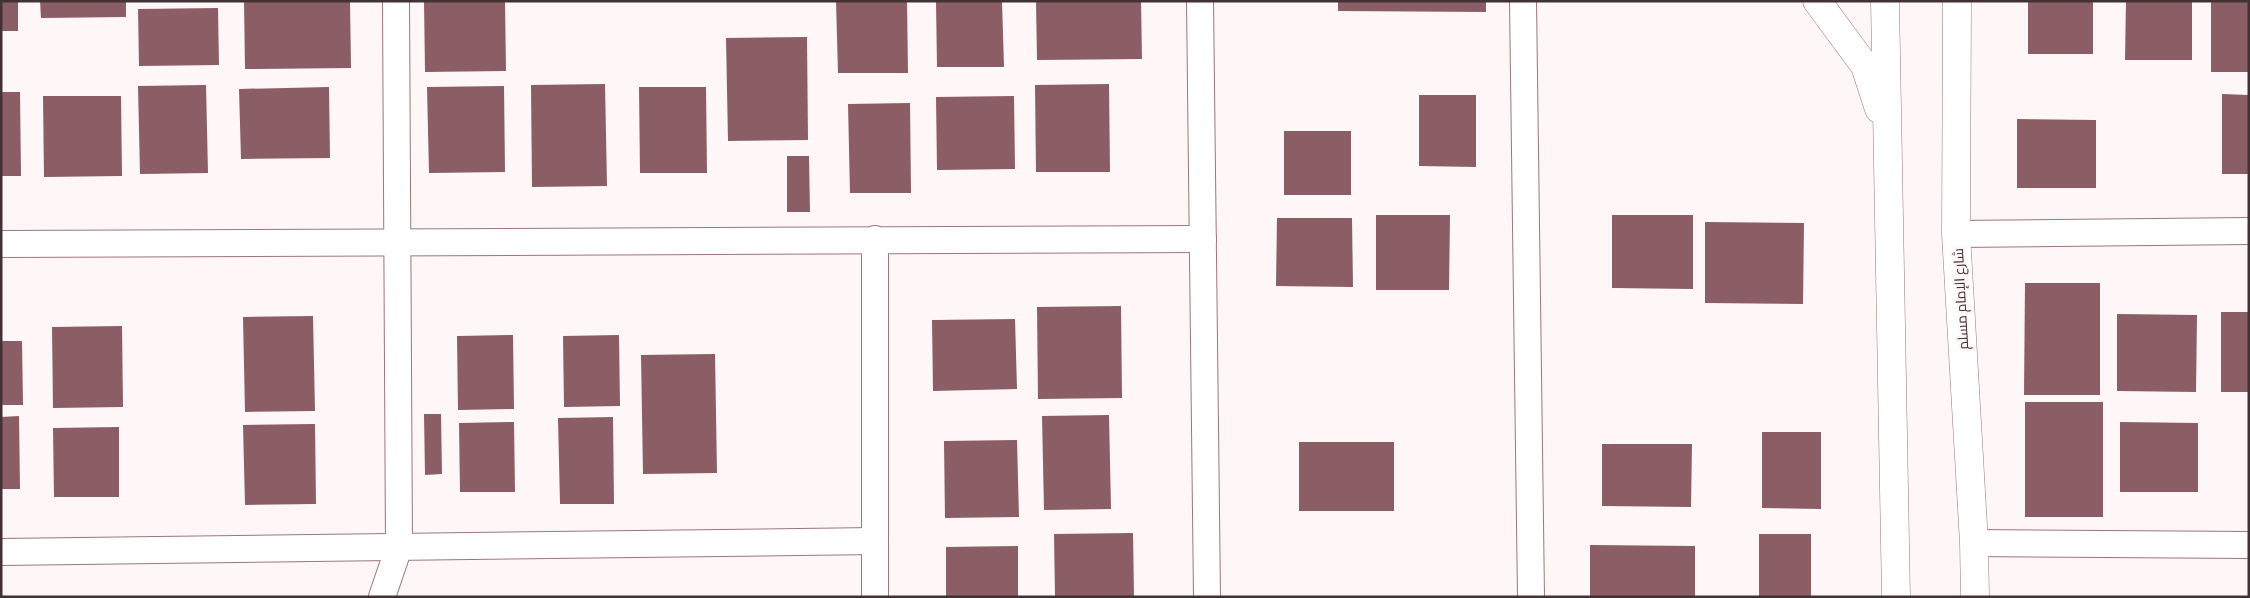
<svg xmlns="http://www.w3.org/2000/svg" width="2250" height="598" font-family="Manrope,Cairo,sans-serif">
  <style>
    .building { fill: #8b5d64 }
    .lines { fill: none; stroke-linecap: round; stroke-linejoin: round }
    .street-casing { stroke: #9c767c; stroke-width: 28 }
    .secondary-casing { stroke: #9c767c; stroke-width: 29 }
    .street { stroke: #fff; stroke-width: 26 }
    .secondary { stroke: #fff; stroke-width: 28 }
    .labels { text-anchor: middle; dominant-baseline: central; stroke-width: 5; stroke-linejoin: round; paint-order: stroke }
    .street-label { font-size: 14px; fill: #433235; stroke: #fef6f7 }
  </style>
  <rect width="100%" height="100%" fill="#fef6f7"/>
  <g class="building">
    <rect x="1" y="1" width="17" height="30"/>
    <polygon points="40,1 126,1 126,17 41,18"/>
    <polygon points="244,1 350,1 351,68 245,69"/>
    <polygon points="424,1 505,1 506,71 425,72"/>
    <polygon points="836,1 907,1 908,73 838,73"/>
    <polygon points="936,1 1002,1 1004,67 937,67"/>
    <polygon points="1036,1 1141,1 1142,59 1037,60"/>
    <polygon points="1338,1 1486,1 1486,12 1338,11"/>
    <rect x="2028" y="1" width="65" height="53"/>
    <polygon points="2126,1 2192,1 2192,60 2125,60"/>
    <rect x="2211" y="1" width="38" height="71"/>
    <polygon points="218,8 219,65 139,66 138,9"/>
    <polygon points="807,37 808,140 728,141 726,38"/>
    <polygon points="605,84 607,186 532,187 531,85"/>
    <polygon points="1109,84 1110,172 1036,172 1035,85"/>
    <polygon points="206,85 208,173 140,174 138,86"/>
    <polygon points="504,86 505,172 429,173 427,87"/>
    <polygon points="329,87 330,158 241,159 239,89"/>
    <polygon points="639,87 706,87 707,173 640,173"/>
    <polygon points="1,92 20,92 21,176 1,176"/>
    <polygon points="2222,94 2249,95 2249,174 2222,174"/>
    <polygon points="1419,95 1476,95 1476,167 1419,166"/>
    <polygon points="43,96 121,96 122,176 44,177"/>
    <polygon points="1014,96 1015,169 937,170 936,97"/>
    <polygon points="910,103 911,193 850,193 848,104"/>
    <polygon points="2017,119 2096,120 2096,188 2017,188"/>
    <rect x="1284" y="131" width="67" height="64"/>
    <polygon points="787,156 809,156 810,212 787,212"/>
    <polygon points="1376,215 1450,215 1449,290 1376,290"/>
    <polygon points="1612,215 1693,215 1693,289 1612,288"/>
    <polygon points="1277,218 1352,218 1353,287 1276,286"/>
    <polygon points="1705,222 1804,223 1803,304 1705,303"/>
    <polygon points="2025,283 2100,283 2100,395 2024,395"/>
    <polygon points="1121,306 1122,398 1038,399 1037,307"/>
    <rect x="2221" y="312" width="28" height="80"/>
    <polygon points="2117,314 2197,315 2196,392 2117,391"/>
    <polygon points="313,316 315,411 245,412 243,317"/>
    <polygon points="1015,319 1017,389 933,391 932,320"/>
    <polygon points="122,326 123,407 53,408 52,327"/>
    <polygon points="513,335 514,409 458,410 457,336"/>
    <polygon points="619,335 620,406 564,407 563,336"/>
    <polygon points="1,341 22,341 23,405 1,405"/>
    <polygon points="715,354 717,473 643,474 641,355"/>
    <rect x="2025" y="402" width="78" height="115"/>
    <polygon points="424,414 441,414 442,474 425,475"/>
    <polygon points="1109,415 1111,509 1044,510 1042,416"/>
    <polygon points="19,416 20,489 1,489 1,417"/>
    <polygon points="613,417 614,504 560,504 558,418"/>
    <polygon points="514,422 515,492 460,492 459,423"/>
    <polygon points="2120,422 2198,423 2198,492 2120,492"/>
    <polygon points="315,424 316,504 245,505 243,425"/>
    <polygon points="119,427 119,497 54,497 53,428"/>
    <polygon points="1762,432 1821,432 1821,509 1762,508"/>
    <polygon points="1017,440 1019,517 945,518 944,441"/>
    <rect x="1299" y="442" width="95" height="69"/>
    <polygon points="1602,444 1692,444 1691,507 1602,506"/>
    <polygon points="1133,533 1134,597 1055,597 1054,534"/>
    <rect x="1759" y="534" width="52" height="63"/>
    <polygon points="1590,545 1695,546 1695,597 1590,597"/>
    <polygon points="1018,546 1018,597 946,597 946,547"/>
  </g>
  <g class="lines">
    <defs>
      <g id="street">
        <polyline points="1200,1 1207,597"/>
        <polyline points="1523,1 1531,597"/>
        <polyline points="1956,234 2249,231"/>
        <polyline points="875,239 875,597"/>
        <polyline points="1,244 1203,239"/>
        <polyline points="1974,543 2249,545"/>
        <polyline points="1,552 875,541"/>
        <polyline points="382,597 399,547 396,1"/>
      </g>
      <g id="secondary">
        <polyline points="1817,1 1865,66 1879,109"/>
        <polyline points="1885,1 1896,597"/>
        <polyline points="1957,1 1956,234 1974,543 1975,597"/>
      </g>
    </defs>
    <use href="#street" class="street-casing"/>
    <use href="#secondary" class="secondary-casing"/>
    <use href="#street" class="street"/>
    <use href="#secondary" class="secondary"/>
  </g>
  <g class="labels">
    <g class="street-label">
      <text transform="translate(1960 299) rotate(-93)">شارع الإمام مسلم</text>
    </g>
  </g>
  <rect width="2250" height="598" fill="none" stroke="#433235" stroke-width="5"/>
</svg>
